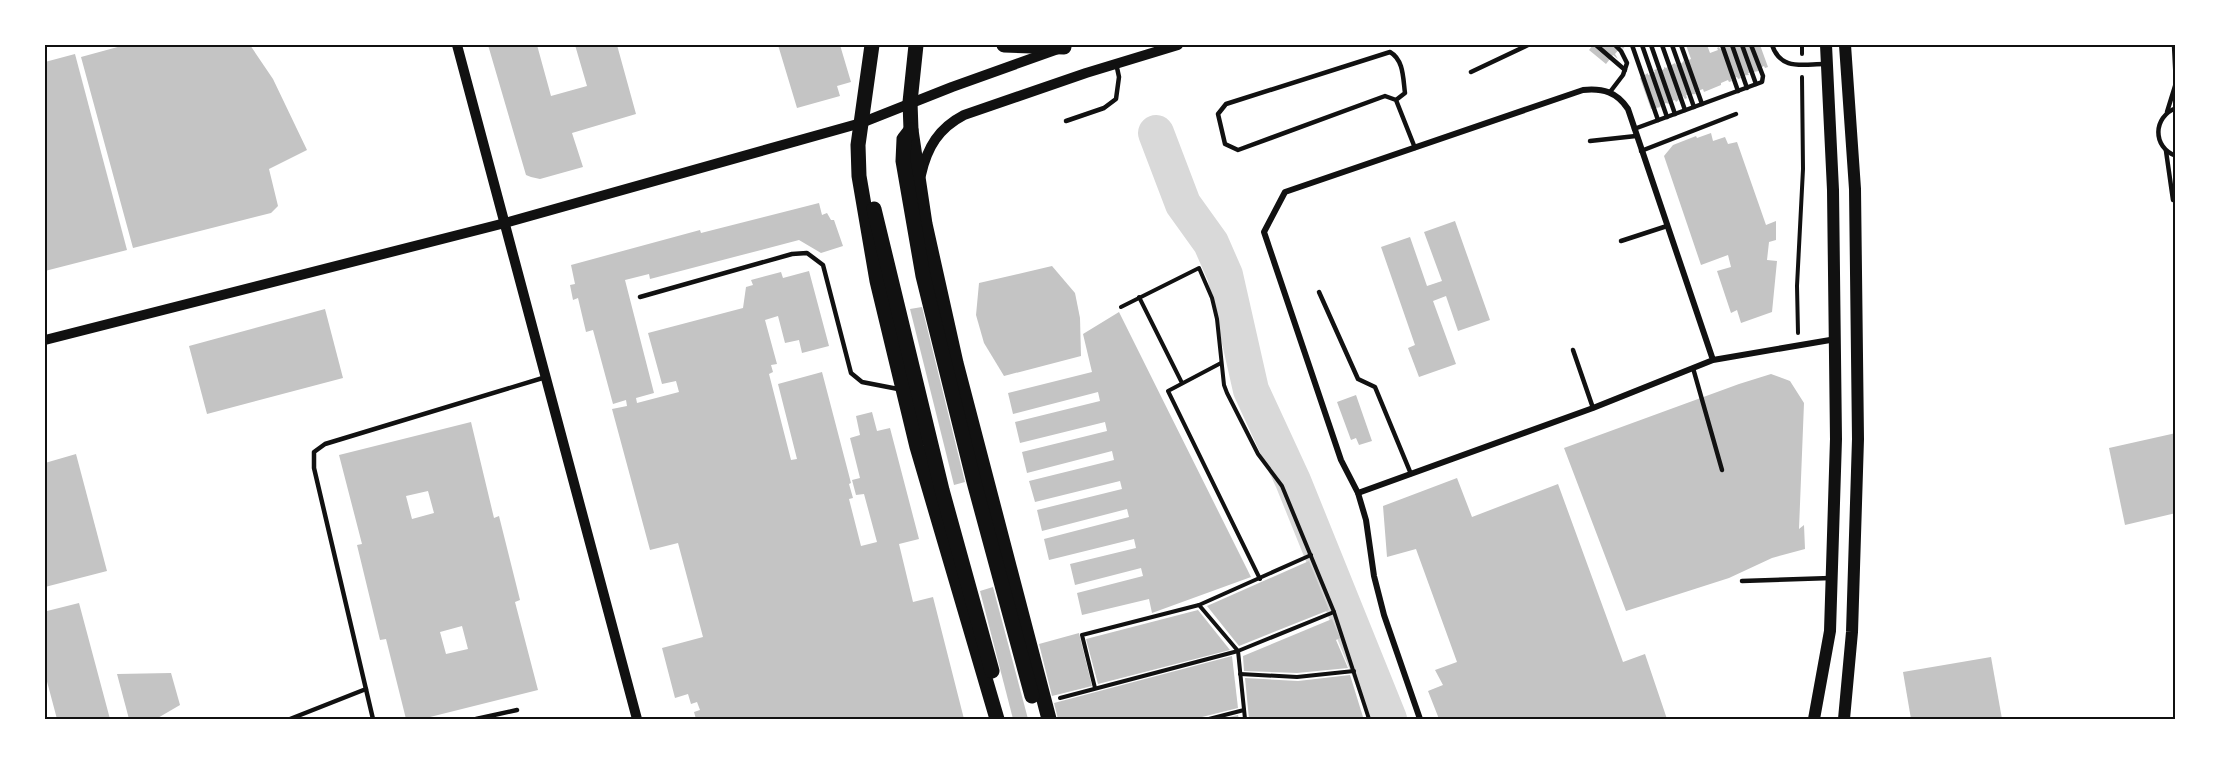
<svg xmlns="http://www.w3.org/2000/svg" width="2221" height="764" font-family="'PT Serif',serif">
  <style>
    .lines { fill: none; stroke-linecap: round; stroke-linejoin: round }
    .river { stroke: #d9d9d9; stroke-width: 36 }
    .building { fill: #c4c4c4; fill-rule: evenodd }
    .path { stroke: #111; stroke-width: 4 }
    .service { stroke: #111; stroke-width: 4.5 }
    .minor { stroke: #111; stroke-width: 6 }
    .tertiary { stroke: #111; stroke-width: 10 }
    .secondary { stroke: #111; stroke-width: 12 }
    .primary { stroke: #111; stroke-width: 15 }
    .neatline { fill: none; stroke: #111; stroke-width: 2 }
  </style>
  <rect width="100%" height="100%" fill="#fff"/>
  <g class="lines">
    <polyline class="river" points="1156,133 1183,204 1211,243 1225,275 1251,390 1293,481 1389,719"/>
  </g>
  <g class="building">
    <polygon points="125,45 250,45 273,79 307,150 269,169 278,206 271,213 133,248 81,57"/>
    <polygon points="488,45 537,45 551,96 587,86 575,45 617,45 636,114 572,133 583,167 540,179 531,177 526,175"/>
    <polygon points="778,45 791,45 792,47 799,45 840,45 851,82 837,86 840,96 797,108"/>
    <polygon points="1593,45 1626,45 1623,49 1621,47 1615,54 1618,59 1613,55 1606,64 1589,50"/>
    <polygon points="1686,45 1707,45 1710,53 1718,50 1717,48 1719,47 1720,49 1726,47 1725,45 1760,45 1768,67 1765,68 1764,66 1758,69 1759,71 1748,73 1749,75 1740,76 1741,78 1738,79 1737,77 1731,79 1732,81 1729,82 1728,80 1721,83 1721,85 1704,92 1703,89 1695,92 1696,94 1686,95 1687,98 1685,99 1683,96 1676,102 1675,100 1669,102 1669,104 1666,103 1660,106 1661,107 1651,109 1640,78 1648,73 1648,75 1655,72 1654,70 1657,69 1658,72 1664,69 1664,67 1666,68 1675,63 1676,65 1682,63 1684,60 1684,62 1691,59"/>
    <polygon points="75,54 127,250 45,271 45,62"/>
    <polygon points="1711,133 1713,141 1725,137 1728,144 1737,142 1766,225 1776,221 1776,240 1769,242 1767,260 1777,261 1772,312 1741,323 1737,310 1731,313 1717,271 1731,267 1728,255 1701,265 1664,156 1673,145 1696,136 1697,138"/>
    <polygon points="819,203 822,215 827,213 831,220 834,220 843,246 821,253 799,240 650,279 649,274 625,280 654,393 636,398 637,403 679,392 676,381 662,384 648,333 743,308 746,287 753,285 751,280 781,272 783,278 809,271 829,346 802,353 799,340 785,343 778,316 765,320 777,364 771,365 773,372 769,374 791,460 797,459 778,384 822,372 851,483 849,484 853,498 849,499 861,546 877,542 864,494 856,495 852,480 860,478 850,438 860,435 856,416 872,412 877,431 890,428 919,539 899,544 913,602 933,597 964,719 696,719 694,712 700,710 697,702 691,704 688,694 675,698 662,648 703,637 678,543 650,550 612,409 627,406 626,400 613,404 593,330 586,332 578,298 573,300 570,285 575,284 571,265 700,230 701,233"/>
    <polygon points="1455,221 1490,320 1458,331 1446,296 1433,301 1456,364 1419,377 1408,348 1415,345 1381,247 1410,237 1427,286 1442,281 1424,232"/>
    <polygon points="1052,266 1075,293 1080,318 1081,356 1004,376 984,343 976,315 979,283"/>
    <polygon points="922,307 965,482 954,485 910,309"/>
    <polygon points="325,309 343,378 207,414 189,346"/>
    <polygon points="1119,312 1251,577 1152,613 1149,599 1082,615 1077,593 1143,576 1141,568 1075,585 1070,564 1136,548 1134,539 1049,560 1044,539 1129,517 1127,509 1042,531 1037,510 1122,489 1120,481 1035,502 1029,481 1114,460 1112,451 1027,473 1022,452 1107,431 1105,422 1020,443 1015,422 1100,401 1098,392 1013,414 1008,393 1092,372 1083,334"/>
    <polygon points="1771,374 1790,381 1804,403 1799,529 1804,525 1805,549 1772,558 1729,578 1626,611 1564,448 1739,384"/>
    <polygon points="1356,395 1372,441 1359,445 1356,438 1351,440 1337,402"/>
    <path d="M471 422 494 518 499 516 520 600 515 602 538 690 422 719H406L386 639 380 640 357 545 362 544 339 455ZM428 491 434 513 412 519 406 496ZM462 626 468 649 446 654 440 632Z"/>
    <polygon points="2176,433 2176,513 2125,525 2109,448"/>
    <polygon points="76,454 107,571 45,587 45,463"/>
    <polygon points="1457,478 1472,517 1558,484 1623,662 1645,654 1667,719 1439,719 1428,691 1443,685 1435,670 1457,662 1416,549 1387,557 1383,506"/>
    <polygon points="1309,561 1329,610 1239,646 1207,606"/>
    <polygon points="993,587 1028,719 1013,719 980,591"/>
    <polygon points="79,603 110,719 57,719 45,674 45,606 47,611"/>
    <polygon points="1198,610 1230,650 1098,684 1086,639"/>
    <polygon points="1332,619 1340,638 1336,640 1348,668 1297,673 1244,671 1243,656"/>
    <polygon points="1079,633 1092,686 1052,696 1039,644"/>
    <polygon points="1232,656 1238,708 1194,719 1058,719 1054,703"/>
    <polygon points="1991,657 2002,719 1911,719 1903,672"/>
    <polygon points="171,673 180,705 156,719 129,719 117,674"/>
    <polygon points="1350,675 1363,717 1337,719 1249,719 1245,678 1298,681"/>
    <polygon points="1238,715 1239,719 1225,719 1225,718"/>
  </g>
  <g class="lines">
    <g class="path">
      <polyline points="1802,45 1802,54"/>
      <polyline points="1139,297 1182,383"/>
      <polyline points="1121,307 1199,268 1212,298 1217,319 1224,385 1227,393 1258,454 1282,486 1334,612 1369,719"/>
      <polyline points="1798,333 1797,286 1803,169 1802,77"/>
      <polyline points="1221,363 1168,391 1260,579"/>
      <polyline points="1199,605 1238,651 1245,719"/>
      <polyline points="1240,674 1297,677 1354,671"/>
      <polyline points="1095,688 1082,635 1199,605 1311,555"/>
      <polyline points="1060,698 1238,651 1334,612"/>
      <polyline points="1209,719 1244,710"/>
    </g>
    <g class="service">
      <polyline points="1596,45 1625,70"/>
      <polyline points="1632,45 1658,120"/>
      <polyline points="1642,45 1667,117"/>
      <polyline points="1651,45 1675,114"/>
      <polyline points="1662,45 1685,110"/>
      <polyline points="1672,45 1694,107"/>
      <polyline points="1681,45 1702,104"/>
      <polyline points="1722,45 1738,91"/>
      <polyline points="1732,45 1747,88"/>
      <polyline points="1742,45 1756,84"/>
      <path d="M1772 45C1781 71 1802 64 1825 64"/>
      <polyline points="2174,45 2176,85"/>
      <polyline points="1471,72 1528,45"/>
      <polyline points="1610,92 1623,75 1627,63 1621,51 1615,45"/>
      <path d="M1396 100 1405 93C1403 79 1404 60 1390 52L1226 104 1218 114 1225 144 1238 150 1385 96 1396 100 1415 148"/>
      <path d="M2176 108C2153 117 2152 147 2176 156"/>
      <polyline points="2167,112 2176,83"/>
      <polyline points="1066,121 1104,108 1116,99 1119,77 1116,63"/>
      <polyline points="1634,129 1762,82 1763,76 1751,45"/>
      <polyline points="1590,141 1636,136"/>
      <polyline points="1641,151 1736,114"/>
      <polyline points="2166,151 2173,200"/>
      <polyline points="1621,241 1667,226"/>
      <polyline points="1319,292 1358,379 1375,387 1411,474"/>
      <polyline points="640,297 792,254 807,253 823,265 851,373 862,382 898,389"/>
      <polyline points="1573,350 1593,408"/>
      <polyline points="1693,368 1722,470"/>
      <polyline points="1742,581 1831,578"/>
      <polyline points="290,719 366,689"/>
      <polyline points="373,719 314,468 314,452 325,444 546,377"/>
      <polyline points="476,719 517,710"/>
    </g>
    <g class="minor">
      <path d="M1713 360 1628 109C1617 92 1603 88 1583 90L1285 192 1264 232 1341 460 1358 493 1593 408 1713 360 1836 339"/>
      <polyline points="1358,493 1366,520 1374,576 1384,615 1420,719"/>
    </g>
    <g class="tertiary">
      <polyline points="457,45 637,719"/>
      <path d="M921 175C927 147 939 128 964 115L1086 73 1178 45"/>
      <polyline points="45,340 505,223 861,123 952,87 1058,49"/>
    </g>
    <g class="secondary">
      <polyline points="1814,719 1830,631 1836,439 1833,190 1826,45"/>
      <polyline points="1844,719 1852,632 1858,439 1855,189 1845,45"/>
    </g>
    <g class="primary">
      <polyline points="872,45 858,145 859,176 877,281 917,447 997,719"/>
      <polyline points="916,45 910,102 911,130 925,224 956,363 1049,719"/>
      <polyline points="1004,45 1064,47"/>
      <polyline points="911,130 904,139 903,161 923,276 974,482 1032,696"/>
      <polyline points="874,209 942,490 992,671"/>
    </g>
  </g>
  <rect width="2221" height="764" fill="none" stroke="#ffffff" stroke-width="93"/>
  <rect x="46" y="46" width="2128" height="672" class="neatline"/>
</svg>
